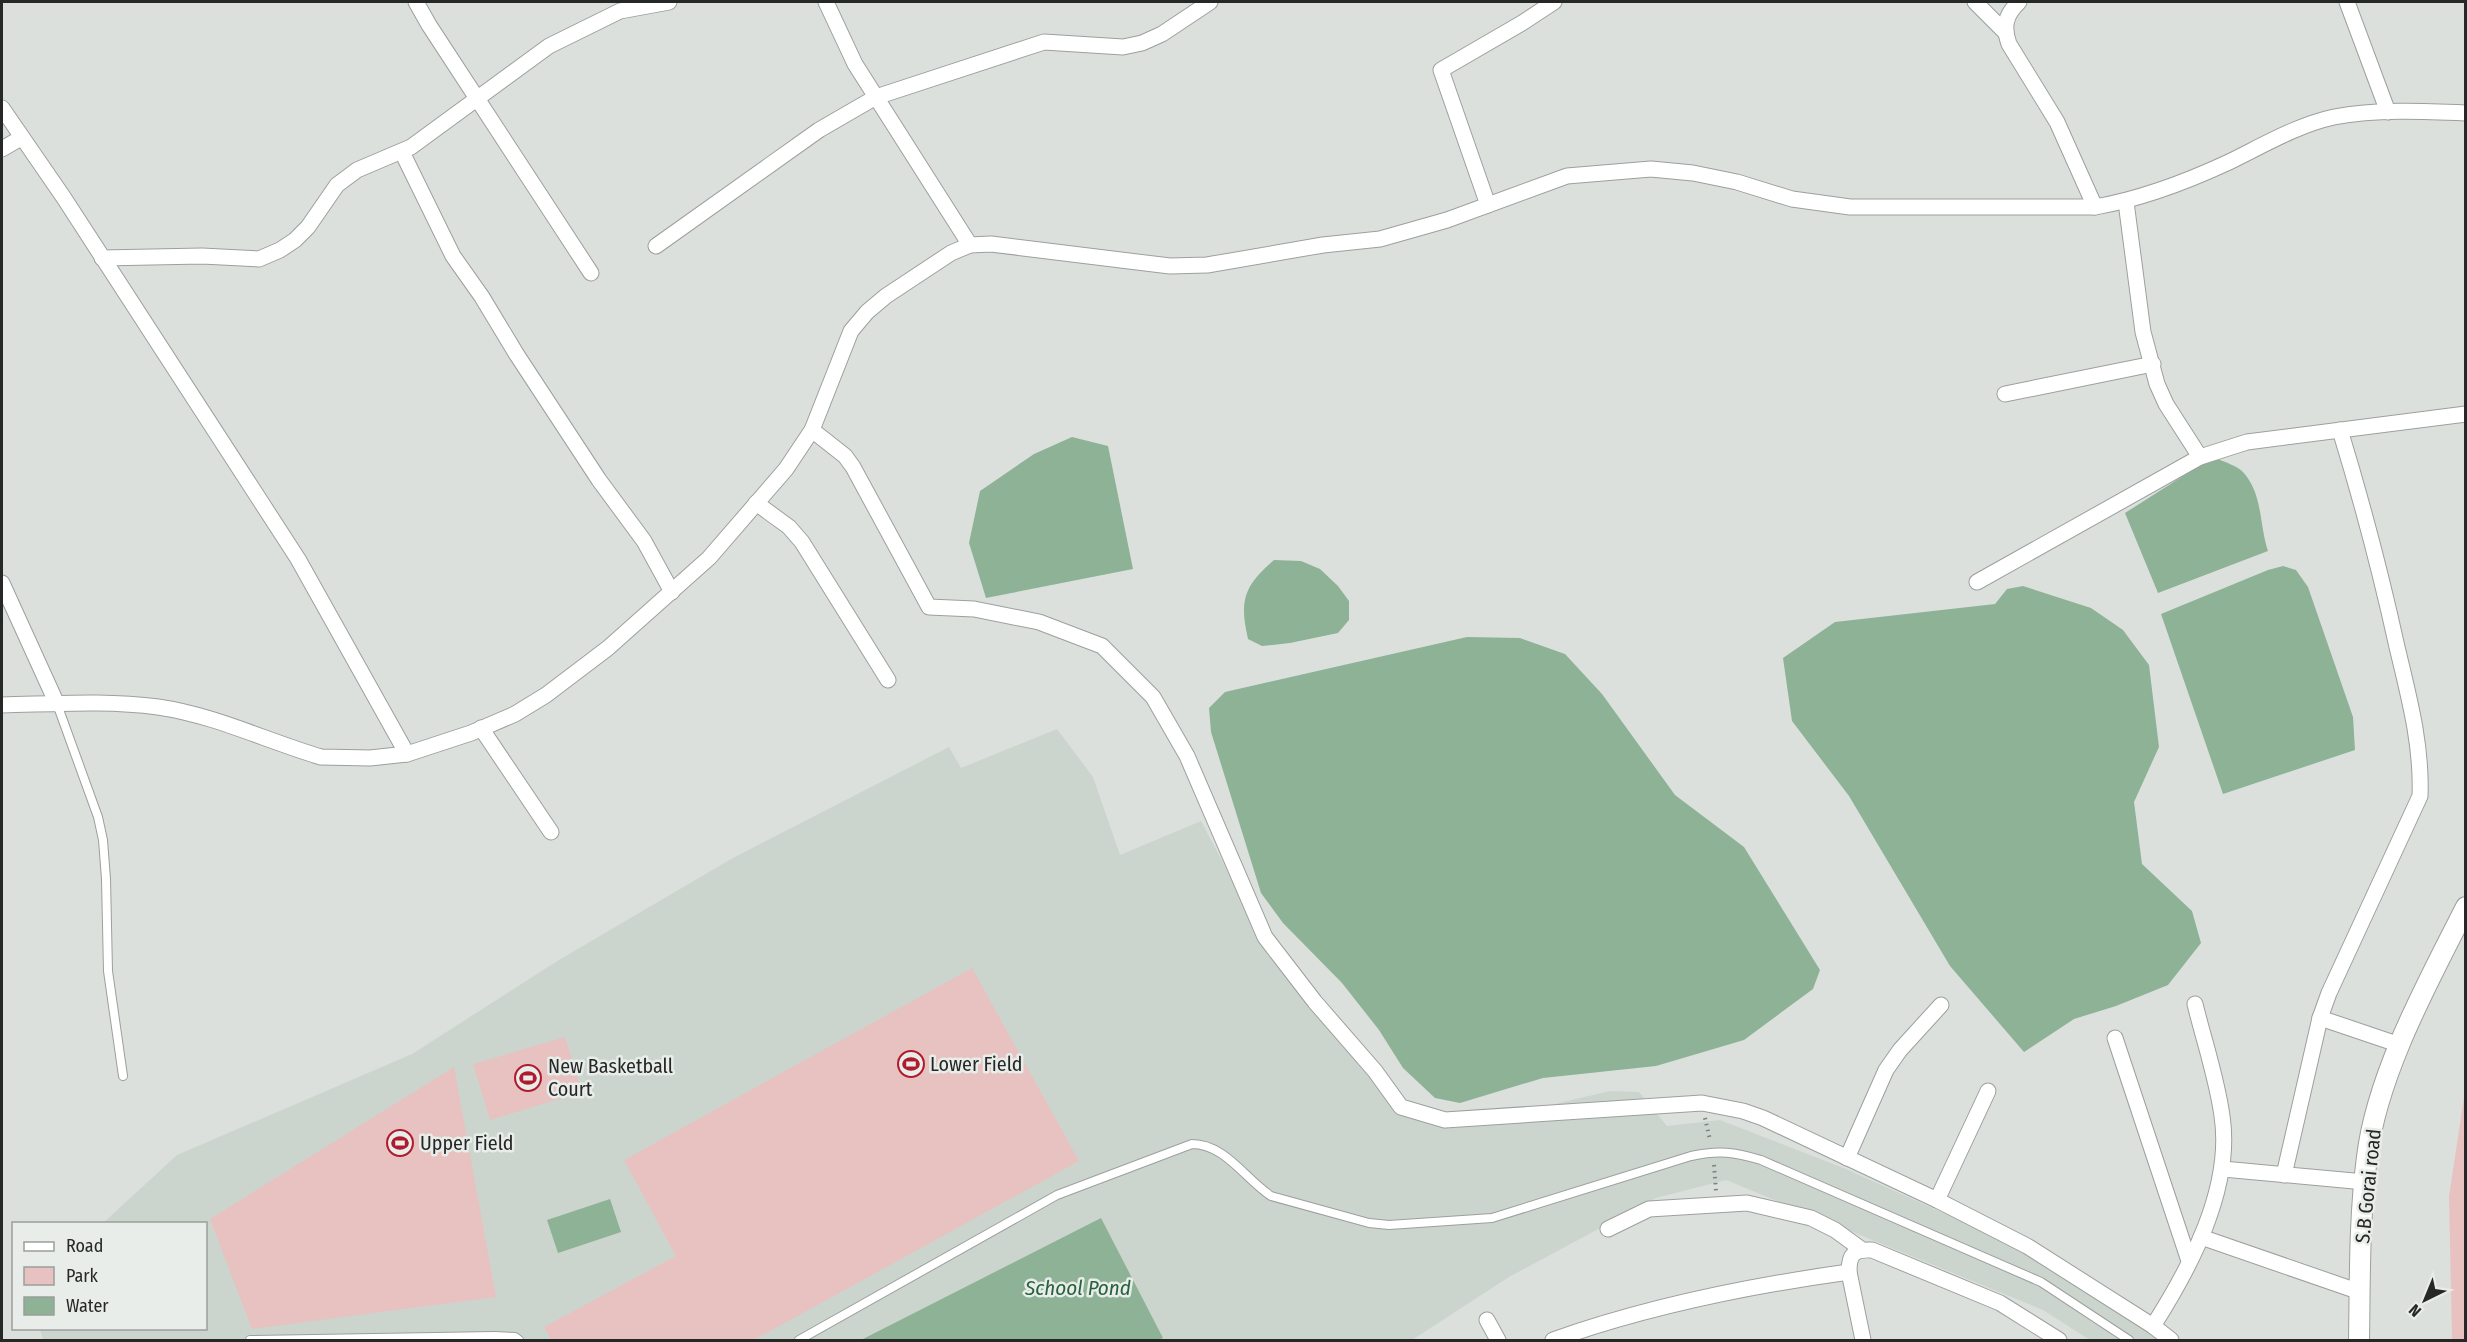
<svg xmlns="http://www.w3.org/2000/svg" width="2467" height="1342" font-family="'Fira Sans Condensed',sans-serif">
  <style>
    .built { fill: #cbd5cd }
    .green { fill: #e7c2c0 }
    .water { fill: #8db296 }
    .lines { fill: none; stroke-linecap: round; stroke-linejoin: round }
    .service-casing { stroke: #9ca09d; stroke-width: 10 }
    .minor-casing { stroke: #9ca09d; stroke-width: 17 }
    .tertiary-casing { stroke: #9ca09d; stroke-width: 22 }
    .path { stroke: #7e817f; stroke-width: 4; stroke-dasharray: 1.5 4.5; stroke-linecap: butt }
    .service { stroke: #fff; stroke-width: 8 }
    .minor { stroke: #fff; stroke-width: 15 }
    .tertiary { stroke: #fff; stroke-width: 20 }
    .labels { text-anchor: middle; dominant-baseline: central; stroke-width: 5; stroke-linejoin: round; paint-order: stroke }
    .poi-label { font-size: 20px; fill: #262827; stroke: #e9edea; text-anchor: start }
    .street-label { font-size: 20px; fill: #262827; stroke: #e9edea }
    .water-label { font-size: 21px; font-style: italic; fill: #27613b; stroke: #e9edea }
  </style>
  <rect width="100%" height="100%" fill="#dce0dd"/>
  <polygon class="built" points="1057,729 1093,777 1120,855 1201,821 1270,951 1401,1106 1427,1120 1453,1128 1610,1091 1639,1092 1667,1126 1720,1120 1846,1169 2027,1251 2160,1340 2090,1340 2043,1310 1726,1180 1656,1198 1509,1277 1412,1340 43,1340 40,1329 206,1328 206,1224 103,1223 177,1155 412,1054 559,960 731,859 949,747 961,768"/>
  <g class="green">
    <polygon points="972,968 1079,1161 754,1340 551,1340 544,1327 676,1256 624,1160"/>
    <polygon points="565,1037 582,1092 490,1120 473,1064"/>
    <polygon points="454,1067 496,1297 252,1329 210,1219"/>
    <polygon points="2465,1091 2465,1340 2452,1340 2449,1196"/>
  </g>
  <g class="water">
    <polygon points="1072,437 1108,446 1133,569 986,598 969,543 980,491 1034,454"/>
    <path d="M2218 459C2225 462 2237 466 2243 472 2263 494 2259 524 2268 551L2158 593 2125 513 2202 464Z"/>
    <path d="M1274 560 1301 561 1320 569 1338 586 1349 601V620L1338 633 1290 643 1262 646 1248 639C1239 600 1244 586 1274 560Z"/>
    <polygon points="2283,566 2296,570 2308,587 2353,717 2355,750 2223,794 2161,614 2268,570"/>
    <polygon points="2023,586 2091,608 2123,630 2149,665 2159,747 2134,802 2142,864 2192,911 2201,943 2168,985 2116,1006 2074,1019 2024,1052 1950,966 1849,796 1792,721 1783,658 1835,622 1995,604 2007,589"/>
    <polygon points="1467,637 1520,638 1565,654 1602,694 1675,795 1744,847 1820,970 1813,989 1744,1040 1656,1066 1543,1078 1460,1103 1435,1098 1403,1068 1379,1030 1342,983 1283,923 1261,893 1211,732 1209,708 1225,692"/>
    <polygon points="610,1199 621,1232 558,1253 547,1220"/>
    <polygon points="1101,1218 1163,1338 1158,1340 861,1340"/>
  </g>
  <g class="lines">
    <defs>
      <g id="service">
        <polyline points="57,704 98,817 103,840 106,879 108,971 123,1076"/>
        <polyline points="250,1340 495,1336 515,1337 519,1340"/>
        <path d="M799 1340 1057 1195 1192 1144C1225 1144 1245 1179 1271 1196L1369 1223 1389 1225 1492 1218 1691 1156C1719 1150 1734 1152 1761 1160L2041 1282 2129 1340"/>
      </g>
      <g id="minor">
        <polyline points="416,2 429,25 591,273"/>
        <polyline points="826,2 855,64 970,245"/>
        <polyline points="1975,2 2005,32"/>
        <path d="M2019 2C2005 15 2003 27 2009 44L2057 122 2095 207"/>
        <polyline points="2347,2 2388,112"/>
        <polyline points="2,108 64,198 298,559 407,754"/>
        <polyline points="2,149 21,138"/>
        <polyline points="402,152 453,256 482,297 517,355 599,480 644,541 672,592"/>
        <polyline points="2126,202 2143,332 2157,384 2166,404 2200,457"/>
        <polyline points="1488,205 1441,70 1522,23 1554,2"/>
        <polyline points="656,246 819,130 876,97 1044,42 1123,47 1142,43 1162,34 1210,2"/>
        <polyline points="102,258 202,256 259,259 280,250 295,240 308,227 337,185 357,170 411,147 549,46 620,11 669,2"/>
        <polyline points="2005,394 2153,364"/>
        <polyline points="812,430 845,456 853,467 929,607 974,609 1039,622 1102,646 1153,697 1187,756 1265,937 1315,1002 1375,1071 1401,1107 1445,1120 1702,1103 1743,1111 1763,1118 1937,1200 2027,1246 2153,1326 2171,1340"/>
        <polyline points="756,503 789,527 802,542 888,680"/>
        <polyline points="1977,582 2200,457 2247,442 2466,414"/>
        <polyline points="2,583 57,704"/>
        <path d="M2 705C53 704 107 700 158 707 214 715 267 741 321 757L370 758 407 754 471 733 515 714 546 695 608 648 709 558 786 469 812 430 851 331 867 312 886 296 951 253 970 245 991 244 1170 266 1207 265 1323 245 1380 239 1447 220 1567 176 1651 169 1693 173 1737 182 1792 199 1850 207H2095C2141 199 2186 182 2229 162 2262 146 2297 125 2334 117 2376 109 2422 111 2466 113"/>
        <polyline points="481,728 551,832"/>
        <polyline points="2320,1018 2400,1045"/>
        <polyline points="2115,1038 2189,1261"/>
        <polyline points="1847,1158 1886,1070 1900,1050 1941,1005"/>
        <polyline points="2223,1169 2365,1182"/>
        <path d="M2284 1175 2320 1018 2329 993 2420 796C2422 745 2409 697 2397 647 2381 574 2362 502 2340 430"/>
        <polyline points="1937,1200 1988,1091"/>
        <polyline points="1608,1229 1649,1209 1747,1203 1811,1218 1835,1230 1861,1249"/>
        <polyline points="2201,1237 2360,1292"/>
        <polyline points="1487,1320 1498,1340"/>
        <path d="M2153 1326C2190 1268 2233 1188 2222 1116 2217 1079 2204 1041 2195 1004"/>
        <path d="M1553 1340C1649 1306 1748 1286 1849 1272"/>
        <path d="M1863 1340 1849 1272C1849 1254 1854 1249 1872 1250L2000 1303 2059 1340"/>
      </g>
      <path id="tertiary" d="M2359 1340C2360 1280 2359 1218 2367 1157 2377 1074 2428 982 2466 907"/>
    </defs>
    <use href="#service" class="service-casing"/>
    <use href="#minor" class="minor-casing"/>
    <use href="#tertiary" class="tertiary-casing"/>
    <g class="path">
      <polyline points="1705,1118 1710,1140"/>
      <polyline points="1714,1165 1716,1191"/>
    </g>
    <use href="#service" class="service"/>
    <use href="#minor" class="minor"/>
    <use href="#tertiary" class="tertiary"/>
  </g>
  <defs>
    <symbol id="stadium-ring" viewBox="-11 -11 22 22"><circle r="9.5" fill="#e9edea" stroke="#af1b2d" stroke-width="1.5"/><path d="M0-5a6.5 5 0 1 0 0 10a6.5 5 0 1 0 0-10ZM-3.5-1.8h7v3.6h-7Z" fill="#af1b2d"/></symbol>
  </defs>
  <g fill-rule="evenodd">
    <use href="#stadium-ring" x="896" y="1049" width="30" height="30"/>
    <use href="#stadium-ring" x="513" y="1063" width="30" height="30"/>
    <use href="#stadium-ring" x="385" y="1128" width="30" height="30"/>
  </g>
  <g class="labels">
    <g class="poi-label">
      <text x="930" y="1064">Lower Field</text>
      <text x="548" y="1066">New Basketball<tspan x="548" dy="23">Court</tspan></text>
      <text x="420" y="1143">Upper Field</text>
    </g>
    <g class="street-label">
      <text transform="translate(2368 1186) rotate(-84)">S.B Gorai road</text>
    </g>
    <g class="water-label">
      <text x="1078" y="1288">School Pond</text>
    </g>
  </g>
  <rect width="2467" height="1342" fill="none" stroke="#262827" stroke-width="6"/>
  <rect x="12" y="1222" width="195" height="108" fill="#e9edea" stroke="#9b9e9c" stroke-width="1.5"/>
  <rect x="24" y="1242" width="30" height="9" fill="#ffffff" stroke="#9b9e9c" stroke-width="1.5"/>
  <text x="66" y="1252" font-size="18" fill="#262827">Road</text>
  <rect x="24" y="1267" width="30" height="18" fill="#e7c2c0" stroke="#9b9e9c" stroke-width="1.5"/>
  <text x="66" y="1282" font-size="18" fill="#262827">Park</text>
  <rect x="24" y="1297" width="30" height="18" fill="#8db296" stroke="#9b9e9c" stroke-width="1.5"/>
  <text x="66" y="1312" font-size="18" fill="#262827">Water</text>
  <g transform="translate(2425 1300) rotate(223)" stroke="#e9edea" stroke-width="4.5" paint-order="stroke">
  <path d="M0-4.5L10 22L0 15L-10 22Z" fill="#262827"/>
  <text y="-9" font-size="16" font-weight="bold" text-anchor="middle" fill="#262827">N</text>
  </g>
</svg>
